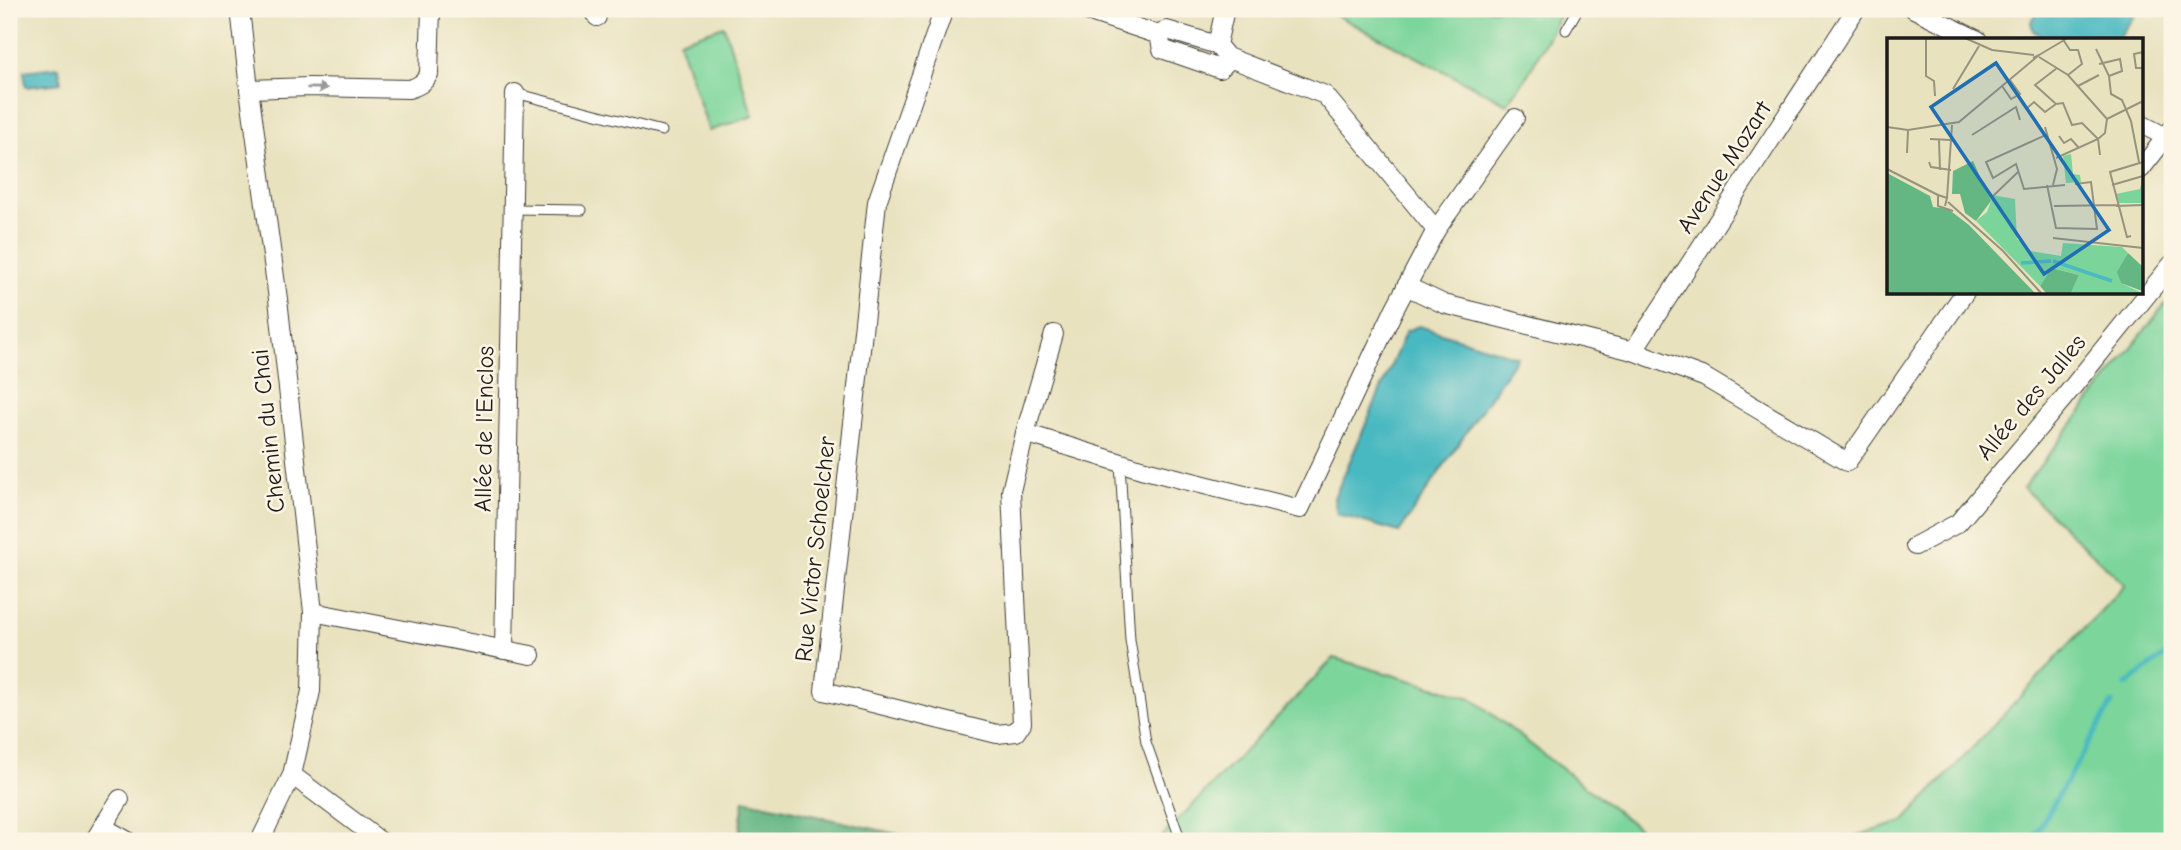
<svg xmlns="http://www.w3.org/2000/svg" width="2181" height="850" font-family="'Comic Neue',sans-serif">
  <style>
    .green { fill: #7bd59b; stroke: #4c785c; stroke-width: 2 }
    .forest { fill: #64b683; stroke: #406950; stroke-width: 2 }
    .water { fill: #4ab9c1; stroke: #336a6e; stroke-width: 2 }
    .lines { fill: none; stroke-linecap: round; stroke-linejoin: round }
    .stream { stroke: #4ab9c1; stroke-width: 5 }
    .service-casing { stroke: #3b3a34; stroke-width: 11 }
    .minor-casing { stroke: #3b3a34; stroke-width: 20 }
    .service { stroke: #fff; stroke-width: 9 }
    .minor { stroke: #fff; stroke-width: 18 }
    .oneway { fill: #999 }
    .labels { text-anchor: middle; dominant-baseline: central; stroke-width: 5; stroke-linejoin: round; paint-order: stroke }
    .street-label { font-size: 24px; fill: #1c1c1c; stroke: #fcf5e5 }
    .inset-river { fill: none; stroke: #4ab9c1; stroke-width: 3.5 }
    .inset-road { fill: none; stroke: #96937e; stroke-width: 2 }
    .view { fill: #1f6fb2; fill-opacity: 0.15; stroke: #1f6fb2; stroke-width: 3.5 }
    .inset-edge { fill: none; stroke: #1c1c1c; stroke-width: 3.5 }
  </style>
  <rect width="100%" height="100%" fill="#fcf5e5"/>
  <filter id="ink" filterUnits="userSpaceOnUse"><feTurbulence type="fractalNoise" baseFrequency=".0143" numOctaves="2"/><feDisplacementMap in="SourceGraphic" scale="14" xChannelSelector="R" yChannelSelector="G"/><feConvolveMatrix kernelMatrix="1 2 1 2 8 2 1 2 1" color-interpolation-filters="sRGB"/></filter>
  <filter id="wash" filterUnits="userSpaceOnUse"><feTurbulence type="fractalNoise" baseFrequency=".00686" numOctaves="4" result="noise"/><feDisplacementMap in="SourceGraphic" scale="28" xChannelSelector="R" yChannelSelector="G"/><feGaussianBlur stdDeviation="1.57" result="paint"/><feColorMatrix in="noise" values="0 0 0 0 0 0 0 0 0 0 0 0 0 0 0 0 0 1.4 0 .05"/><feComposite in="paint" operator="in"/></filter>
  <g filter="url(#wash)">
    <rect width="100%" height="100%" fill="#e8e2bf"/>
    <g class="green">
      <polygon points="1324,9 1563,9 1526,78 1507,104"/>
      <polygon points="724,26 753,116 709,131 679,41"/>
      <polygon points="2172,295 2172,841 1838,841 1903,822 2125,585 2023,488"/>
      <polygon points="1334,658 1471,698 1655,841 1158,841"/>
    </g>
    <polygon class="forest" points="744,800 928,841 738,841"/>
    <g class="water">
      <polygon points="2040,9 2139,9 2117,40 2051,40 2033,31 2031,22"/>
      <polygon points="59,67 61,83 26,87 24,71"/>
      <polygon points="1419,326 1517,357 1399,532 1337,514 1334,498 1406,331"/>
    </g>
    <g class="lines">
      <g class="stream">
        <polyline points="2126,685 2172,650"/>
        <polyline points="2032,841 2112,703"/>
      </g>
    </g>
  </g>
  <g filter="url(#ink)">
    <g class="lines">
      <defs>
        <g id="service">
          <polyline points="1566,30 1578,9"/>
          <polyline points="515,93 662,131"/>
          <polyline points="513,209 582,210"/>
          <polyline points="1120,463 1130,640 1146,742 1181,841"/>
        </g>
        <g id="minor">
          <polyline points="240,9 249,89 278,299 313,612 311,691 292,775 260,841"/>
          <polyline points="594,9 597,17"/>
          <polyline points="944,9 877,202 824,691 997,734 1016,732 1022,723 1011,491 1025,433 1141,469 1300,509 1394,310 1436,230 1515,118"/>
          <polyline points="1081,9 1159,35 1167,30 1217,45"/>
          <polyline points="1914,9 1978,40"/>
          <polyline points="1159,35 1162,49 1220,69 1226,63 1227,57"/>
          <polyline points="1217,45 1227,57 1325,95 1436,230"/>
          <polyline points="1217,45 1225,9"/>
          <path d="M249 89 310 87 409 89C419 86 424 83 429 74L431 9"/>
          <polyline points="2141,124 2166,137 2172,129"/>
          <polyline points="2141,169 2166,137"/>
          <polyline points="1406,286 1444,304 1633,351 1704,377 1847,462 1965,292"/>
          <polyline points="1633,351 1856,9"/>
          <polyline points="1025,433 1054,334"/>
          <polyline points="1915,546 1958,523 2062,400 2172,264"/>
          <polyline points="313,612 531,655"/>
          <polyline points="504,650 515,93"/>
          <polyline points="292,775 380,841"/>
          <polyline points="103,827 128,841"/>
          <polyline points="94,841 120,799"/>
        </g>
      </defs>
      <use href="#service" class="service-casing"/>
      <use href="#minor" class="minor-casing"/>
      <use href="#service" class="service"/>
      <use href="#minor" class="minor"/>
    </g>
    <defs><path id="oneway-solid" d="M-6-.8H1V-3.2L6.5 0L1 3.2V.8H-6Z" transform="scale(1.75)"/></defs>
    <use class="oneway" href="#oneway-solid" transform="translate(317 88) rotate(1)"/>
  </g>
  <g class="labels">
    <g class="street-label">
      <text transform="translate(1724 167) rotate(-57)">Avenue Mozart</text>
      <text transform="translate(2031 397) rotate(-50)">Allée des Jalles</text>
      <text transform="translate(484 429) rotate(-89)">Allée de l'Enclos</text>
      <text transform="translate(268 431) rotate(-96)">Chemin du Chai</text>
      <text transform="translate(815 549) rotate(-84)">Rue Victor Schoelcher</text>
    </g>
  </g>
  <g transform="translate(1887 38)">
    <rect width="256" height="256" fill="#e8e2bf"/>
    <path d="M184 116 186 136 193 137 194 144 179 145 176 118ZM255 142V165H232L229 156 253 151ZM99 156 128 161 130 201 144 213 174 218 176 205 235 209 241 215 231 234 234 245 255 255H184L192 237 166 230 153 248 89 183 100 174 104 163Z" fill="#7bd59b"/>
    <path d="M86 123 104 163 89 183 78 175 73 156H65L66 133ZM0 135 43 158 46 169 61 171 82 187 148 255H0ZM241 215 255 228V253L234 245 230 234ZM165 230 192 237 184 255H159L153 248Z" fill="#64b683"/>
    <path class="inset-river" d="M166 223 225 243M134 225 164 223"/>
    <path class="inset-road" d="M39 0V38L47 43 48 58M78 0 105 12 147 17M175 0 183 12H191L195 26 181 37M209 11 222 38 224 56 235 62 244 83 252 124M256 14 247 16 249 30H256M152 17 179 1M152 19 181 37 220 81 256 63M212 26 233 21 235 33 222 38M170 30 148 47 169 66 176 65 185 87 195 85 211 101 213 117M115 48 124 61 133 56 123 42M191 48 212 37M66 51 92 8M139 71 147 64 158 74 169 66M0 89 21 92 72 84 152 17 146 20M158 89 170 131 166 147M161 96 99 124 106 140 129 126 137 151 178 147M85 97 129 69 133 82M172 98 177 105 184 101 192 110M43 101 64 102M52 102 53 132M20 115 21 92M169 120 211 101 218 95 220 81M42 124 44 129 64 132M0 131 51 157M160 147 169 190 210 191 204 144 188 146M225 147 256 138M105 159 131 134M60 160 65 87M61 164 116 213 154 255M58 168 60 160 51 157V168L66 173M167 168 231 167M229 168 256 167M244 198 240 199 223 134 256 124M166 200 256 210"/>
    <path class="view" d="M109 25 222 192 157 236 44 69Z"/>
    <rect width="256" height="256" class="inset-edge"/>
  </g>
  <rect width="2181" height="850" fill="none" stroke="#fcf5e5" stroke-width="35"/>
</svg>
